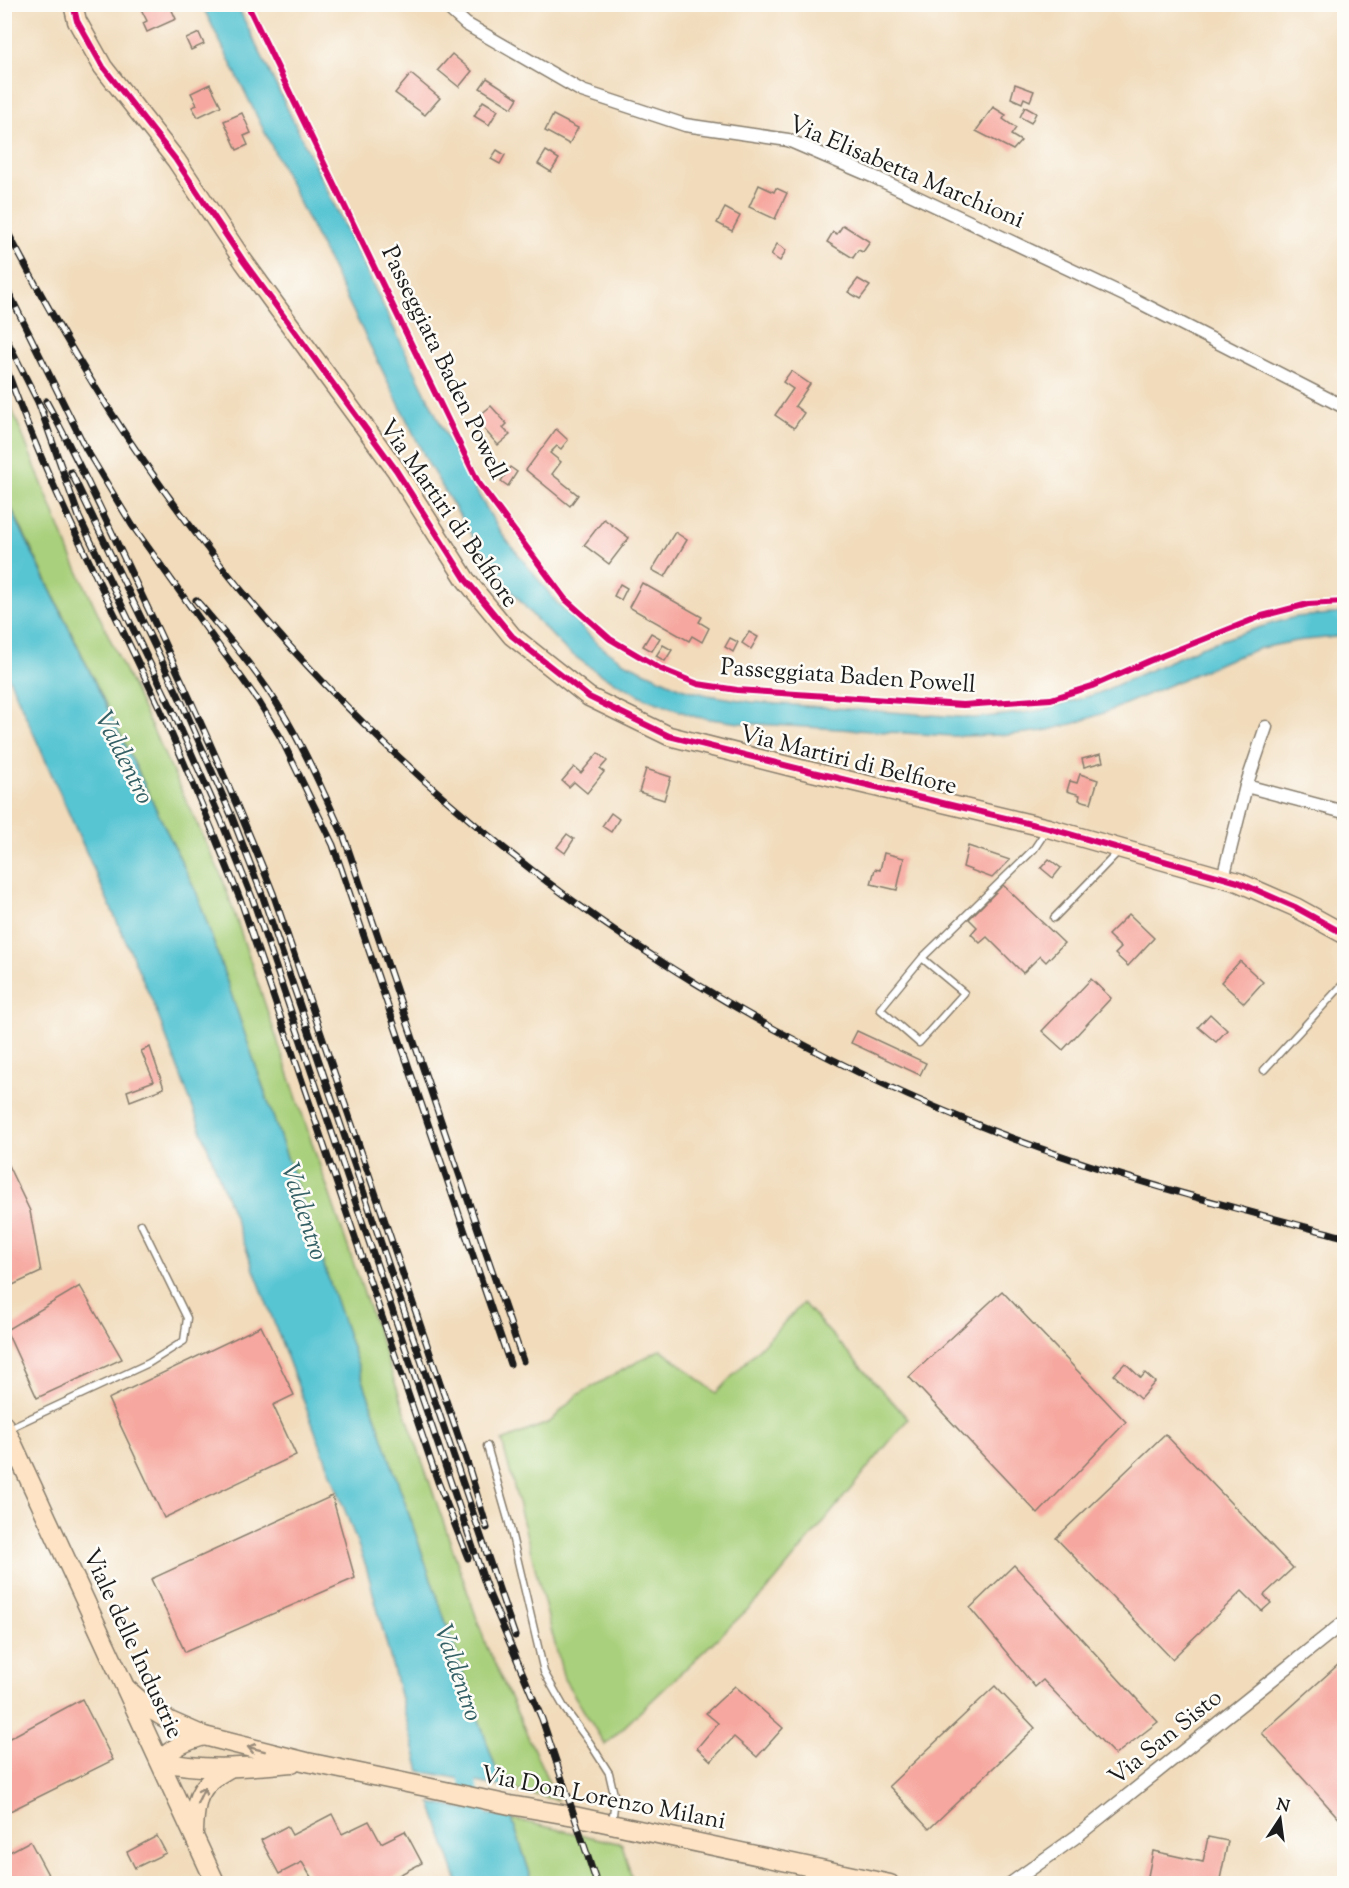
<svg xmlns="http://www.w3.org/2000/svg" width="1349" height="1888" font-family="'Sorts Mill Goudy',serif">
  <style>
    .green { fill: #a9d07b; stroke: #62764c; stroke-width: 1.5 }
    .water { fill: #59c5d3; stroke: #3a7078; stroke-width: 1.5 }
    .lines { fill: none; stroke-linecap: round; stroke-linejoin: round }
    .canal { stroke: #59c5d3; stroke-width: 16 }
    .building { fill: #f6a79f }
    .lane-casing { stroke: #867c6c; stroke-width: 9 }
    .street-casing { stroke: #867c6c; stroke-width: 15 }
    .secondary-casing { stroke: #867c6c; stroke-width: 21 }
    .lane { stroke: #fff; stroke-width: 6 }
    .street { stroke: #fff; stroke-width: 12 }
    .secondary { stroke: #fee4c5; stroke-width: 18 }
    .rail-casing { stroke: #1c1c1c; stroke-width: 7 }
    .rail { stroke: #fdfcf7; stroke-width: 4.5; stroke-dasharray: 14; stroke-linecap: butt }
    .cycleway-casing { stroke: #fdfcf7; stroke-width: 10 }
    .cycleway { stroke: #d6006c; stroke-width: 6 }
    .oneway { stroke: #988a79 }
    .labels { text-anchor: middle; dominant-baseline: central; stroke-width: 5; stroke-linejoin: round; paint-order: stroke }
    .street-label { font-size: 24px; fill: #1c1c1c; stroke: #fdfcf7 }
    .water-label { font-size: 26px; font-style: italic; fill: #346065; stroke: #fdfcf7 }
  </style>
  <rect width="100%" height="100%" fill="#fdfcf7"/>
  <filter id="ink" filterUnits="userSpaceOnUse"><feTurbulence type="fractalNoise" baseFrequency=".0167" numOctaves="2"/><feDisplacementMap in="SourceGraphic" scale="12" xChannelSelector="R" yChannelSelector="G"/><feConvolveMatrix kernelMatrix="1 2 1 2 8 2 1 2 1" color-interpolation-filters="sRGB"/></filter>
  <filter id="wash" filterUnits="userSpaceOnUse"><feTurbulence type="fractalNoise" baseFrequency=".008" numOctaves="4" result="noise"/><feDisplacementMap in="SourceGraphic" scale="24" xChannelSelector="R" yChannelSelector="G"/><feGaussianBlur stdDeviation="1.35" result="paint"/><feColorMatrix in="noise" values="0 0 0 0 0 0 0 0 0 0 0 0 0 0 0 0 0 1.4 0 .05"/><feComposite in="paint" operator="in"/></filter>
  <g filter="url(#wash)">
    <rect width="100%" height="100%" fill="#f1dbbb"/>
    <g class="green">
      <polygon points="4,389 71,556 222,877 315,1152 486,1645 557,1800 502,1787 197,894 5,494"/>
      <polygon points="803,1303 908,1419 766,1592 605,1745 564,1679 502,1441 550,1422 577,1395 661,1349 716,1393"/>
      <polygon points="512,1819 622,1844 633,1883 533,1883"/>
    </g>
    <g class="water">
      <polygon points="202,5 237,5 459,462 501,533 557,603 599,645 622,661 681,688 708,695 752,702 974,718 1024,713 1047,709 1099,693 1201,647 1257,628 1295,617 1344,613 1344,636 1296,641 1261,648 1227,660 1114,709 1076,723 1044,731 1007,735 953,736 740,723 696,717 647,699 600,674 566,650 534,617 489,564 429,465"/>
      <polygon points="4,494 197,894 502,1787 420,1771 366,1566 154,1005 5,669"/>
      <polygon points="431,1803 512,1819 533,1883 458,1883"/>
    </g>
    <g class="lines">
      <polyline class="canal" points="460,1760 485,1832"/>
    </g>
    <g id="blocks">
      <g class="building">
        <polygon points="145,4 169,4 176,19 147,32 143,23 147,21 140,7"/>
        <polygon points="199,33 204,44 191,50 186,39"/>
        <polygon points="452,54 472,71 459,87 438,70"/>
        <polygon points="411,74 440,98 425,115 395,93"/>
        <polygon points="487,78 518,98 512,108 480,88"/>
        <polygon points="210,84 221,106 198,117 192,107 197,105 191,93"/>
        <polygon points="1015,84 1034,91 1030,101 1024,98 1022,103 1011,98"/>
        <polygon points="483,101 498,110 489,125 474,116"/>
        <polygon points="993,107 1006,115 1003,119 1016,128 1011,135 1021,141 1013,150 976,131"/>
        <polygon points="1025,107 1036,113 1031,123 1020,117"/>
        <polygon points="242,113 251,133 244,136 248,145 237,150 224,121"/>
        <polygon points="553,115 578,128 569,144 545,131"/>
        <polygon points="497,150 505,155 500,164 491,159"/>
        <polygon points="546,151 559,159 551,172 538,164"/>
        <polygon points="759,185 774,192 776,188 787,193 775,219 749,207"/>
        <polygon points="725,208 740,216 732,231 717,223"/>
        <polygon points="843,225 870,242 863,252 858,250 853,258 827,242 833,232 837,234"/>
        <polygon points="777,244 786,250 780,261 771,255"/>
        <polygon points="858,279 870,286 860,299 848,292"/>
        <polygon points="791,371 810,384 795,406 804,413 794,428 775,415 793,389 783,382"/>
        <polygon points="491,406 507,424 503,428 510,435 498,445 475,419"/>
        <polygon points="556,429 568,440 561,449 557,446 550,453 561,462 552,474 578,495 570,506 526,470"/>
        <polygon points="510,467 517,472 508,486 501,481"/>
        <polygon points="604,519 629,538 609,564 584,545"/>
        <polygon points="675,532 687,540 665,577 652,570"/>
        <polygon points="642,583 702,617 699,622 709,628 702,642 692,636 689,641 629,607"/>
        <polygon points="620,584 627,588 621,600 614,596"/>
        <polygon points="749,632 758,637 751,649 742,643"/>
        <polygon points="651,633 660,638 652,651 643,646"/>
        <polygon points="730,638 738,642 733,652 725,647"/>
        <polygon points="663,645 672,650 665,661 656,656"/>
        <polygon points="598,753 607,761 600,769 604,772 587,793 574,782 569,787 562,781 574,767 581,773"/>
        <polygon points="1101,754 1103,762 1084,767 1082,759"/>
        <polygon points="646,769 671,777 664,800 639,792"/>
        <polygon points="1080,774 1098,780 1091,803 1079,800 1080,795 1067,791 1070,781 1077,783"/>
        <polygon points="611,813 619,819 611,832 602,826"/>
        <polygon points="567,834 574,839 565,853 557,847"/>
        <polygon points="968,846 1010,860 992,878 963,867"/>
        <polygon points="884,853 904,858 897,890 871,884 875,869 880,870"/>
        <polygon points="1049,859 1061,868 1053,878 1041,868"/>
        <polygon points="1003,885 1064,943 1046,962 1040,956 1023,973 987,937 980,943 971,934 977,927 969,919"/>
        <polygon points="1129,914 1154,938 1128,966 1115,954 1121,948 1108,935"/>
        <polygon points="1240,961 1263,982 1244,1003 1221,982"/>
        <polygon points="1091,979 1111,998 1063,1050 1042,1031"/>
        <polygon points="1210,1014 1227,1030 1216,1042 1198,1027"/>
        <polygon points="857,1031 926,1063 920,1075 851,1043"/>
        <polygon points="150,1047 164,1088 130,1101 127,1091 154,1081 141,1051"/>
        <polygon points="4,1157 30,1211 41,1272 4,1289"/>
        <polygon points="80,1286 122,1359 37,1398 6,1330"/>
        <polygon points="1002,1291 1126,1422 1038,1514 909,1377"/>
        <polygon points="261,1326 294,1395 273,1405 296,1455 164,1518 108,1399"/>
        <polygon points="1125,1363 1141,1378 1145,1373 1155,1382 1140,1399 1114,1375"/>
        <polygon points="1165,1434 1293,1568 1264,1595 1271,1603 1262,1611 1242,1591 1172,1659 1056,1538"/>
        <polygon points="332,1496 355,1578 185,1652 151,1579"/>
        <polygon points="1014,1565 1158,1722 1115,1755 1043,1680 1035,1687 970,1608"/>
        <polygon points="1340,1663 1344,1667 1344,1824 1262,1733"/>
        <polygon points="735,1686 783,1728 757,1757 734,1737 711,1761 697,1748 718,1723 706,1713"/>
        <polygon points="995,1686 1035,1728 929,1829 889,1786"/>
        <polygon points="82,1699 113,1760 4,1814 4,1741"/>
        <polygon points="332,1814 342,1834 369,1821 381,1843 405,1831 422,1863 382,1884 298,1884 311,1877 302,1862 279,1874 261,1840 287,1826 292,1835"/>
        <polygon points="157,1836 166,1853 135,1868 127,1852"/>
        <polygon points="1208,1837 1228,1841 1219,1884 1183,1884 1148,1876 1153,1851 1203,1862"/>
        <polygon points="30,1841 53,1884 4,1884 4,1855"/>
      </g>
    </g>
  </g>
  <g filter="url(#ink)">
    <use href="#blocks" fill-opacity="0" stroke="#867c6c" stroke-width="1.5"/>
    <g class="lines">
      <defs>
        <g id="lane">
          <polyline points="1054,918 1118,852"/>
          <polyline points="922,958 964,993 919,1043 880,1009 922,958 1034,849 1046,831"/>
          <polyline points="1264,1070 1344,983"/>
          <polyline points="7,1429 149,1363 184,1341 187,1318 141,1224"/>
          <polyline points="487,1446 509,1523 544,1672 565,1709 590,1743 609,1773 615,1799 612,1823"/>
        </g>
        <g id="street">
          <polyline points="444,4 466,24 582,91 685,125 788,140 872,176 1137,301 1344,407"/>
          <polyline points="1246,786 1344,812"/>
          <polyline points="1223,878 1246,786 1266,727"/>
          <polyline points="1010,1884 1077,1836 1344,1622"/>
        </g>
        <g id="secondary">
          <polyline points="73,4 77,21 103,67 176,160 244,262 396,470 466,580 512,636 589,697 669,736 800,769 1048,828 1238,882 1295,907 1344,934"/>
          <polyline points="4,1425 216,1884"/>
          <polyline points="127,1689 150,1709 170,1721 204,1736 307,1762 431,1788 510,1805 574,1816 890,1884"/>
          <path d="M160 1761C204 1772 247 1767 292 1763"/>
          <path d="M160 1761C173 1747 186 1741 204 1736"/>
          <path d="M194 1832C195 1799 198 1785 228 1769"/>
        </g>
      </defs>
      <use href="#lane" class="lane-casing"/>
      <use href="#street" class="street-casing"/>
      <use href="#secondary" class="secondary-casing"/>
      <use href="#lane" class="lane"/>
      <use href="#street" class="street"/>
      <use href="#secondary" class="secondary"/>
      <defs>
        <g id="rail">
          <path d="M4 225C46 306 90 384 142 459 343 752 632 983 961 1118 1085 1170 1215 1203 1344 1237"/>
          <polyline points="4,283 86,449 132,525 259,702 281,738 333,845 510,1364"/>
          <polyline points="4,334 43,412"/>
          <path d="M4 362C46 483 107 595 161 711 190 774 216 839 242 904L438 1482 468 1558"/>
          <path d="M46 401C78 459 106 520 135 581 184 684 231 787 273 893L468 1465 487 1528"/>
          <polyline points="39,404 79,517 171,707 221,820 253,900 487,1589 542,1719 597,1884"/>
          <polyline points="71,472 182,703 232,817 263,897 515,1636"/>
          <path d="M196 600C221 629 246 658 268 690 299 735 321 787 344 837L523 1361"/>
        </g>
      </defs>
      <use href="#rail" class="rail-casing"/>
      <use href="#rail" class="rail"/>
      <defs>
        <g id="cycleway">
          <polyline points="73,4 77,21 103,67 176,160 244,262 396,470 466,580 512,636 589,697 669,736 800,769 1048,828 1238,882 1295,907 1344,934"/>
          <polyline points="247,4 478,482 565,599 610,639 661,669 698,684 737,690 963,705 1051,699 1092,686 1149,661 1262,616 1308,604 1344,602"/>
        </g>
      </defs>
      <use href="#cycleway" class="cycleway-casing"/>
      <use href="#cycleway" class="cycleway"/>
    </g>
    <defs><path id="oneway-shaft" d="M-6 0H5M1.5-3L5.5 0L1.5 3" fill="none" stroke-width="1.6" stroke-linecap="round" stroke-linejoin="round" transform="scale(1.5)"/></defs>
    <g class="oneway">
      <use href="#oneway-shaft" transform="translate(256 1749) rotate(-166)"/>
      <use href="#oneway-shaft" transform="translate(201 1795) rotate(-65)"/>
    </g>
  </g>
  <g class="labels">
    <g class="street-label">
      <text transform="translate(906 173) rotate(23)">Via Elisabetta Marchioni</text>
      <text transform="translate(443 363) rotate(64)">Passeggiata Baden Powell</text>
      <text transform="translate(448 514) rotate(55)">Via Martiri di Belfiore</text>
      <text transform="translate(848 677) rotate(4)">Passeggiata Baden Powell</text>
      <text transform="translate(848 761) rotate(14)">Via Martiri di Belfiore</text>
      <text transform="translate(132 1644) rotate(65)">Viale delle Industrie</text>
      <text transform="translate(1166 1738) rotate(-39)">Via San Sisto</text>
      <text transform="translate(603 1799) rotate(11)">Via Don Lorenzo Milani</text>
    </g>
    <g class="water-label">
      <text transform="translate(123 758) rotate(63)">Valdentro</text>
      <text transform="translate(303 1212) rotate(72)">Valdentro</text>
      <text transform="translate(457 1673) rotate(71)">Valdentro</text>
    </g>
  </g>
  <rect width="1349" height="1888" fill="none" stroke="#fdfcf7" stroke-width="24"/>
  <g transform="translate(1280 1819) rotate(13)" stroke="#fdfcf7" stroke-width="4.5" paint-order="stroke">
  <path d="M0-4.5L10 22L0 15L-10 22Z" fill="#1c1c1c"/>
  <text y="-9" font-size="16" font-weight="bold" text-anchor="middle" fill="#1c1c1c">N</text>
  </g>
</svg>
